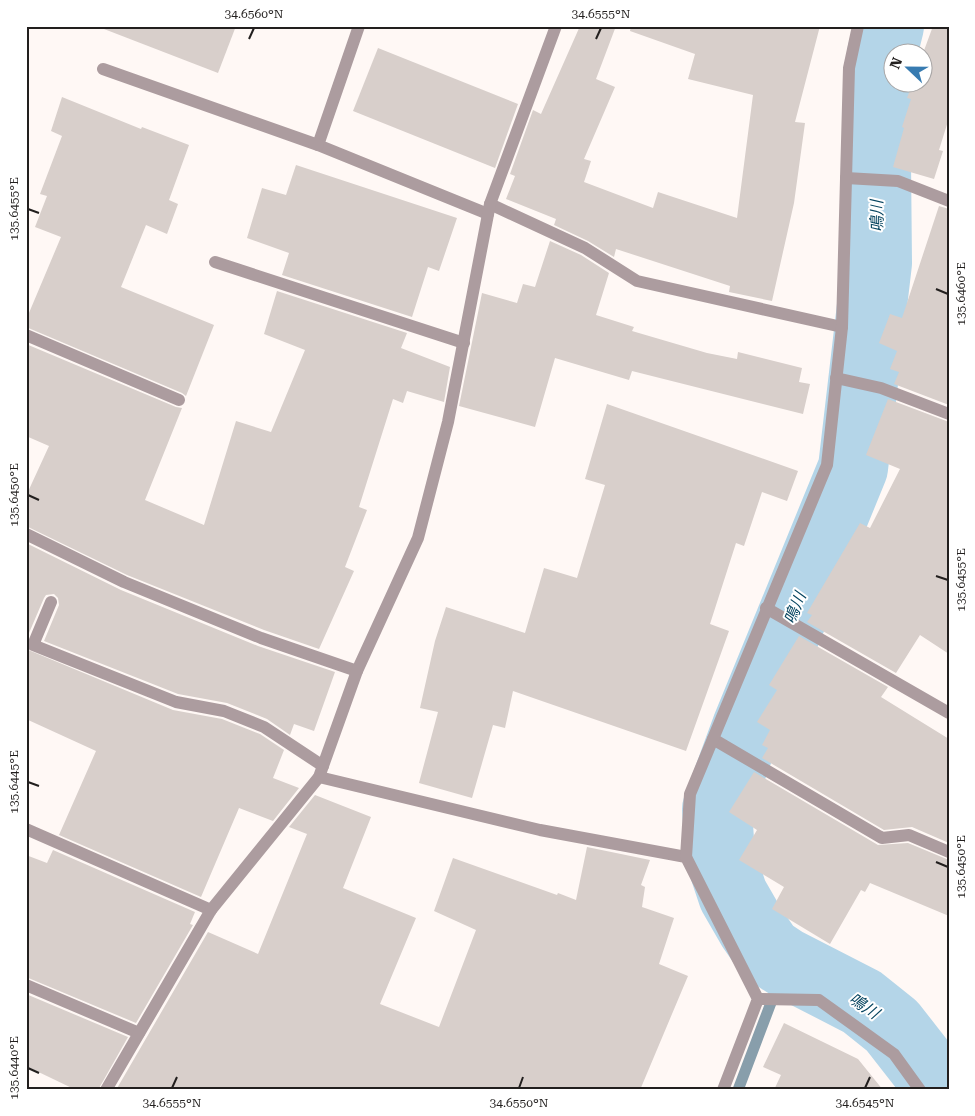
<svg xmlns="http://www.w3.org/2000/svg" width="975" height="1116" font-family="'Roboto Serif','Noto Sans JP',serif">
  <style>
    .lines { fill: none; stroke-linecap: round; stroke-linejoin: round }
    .stream { stroke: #889eab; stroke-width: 11 }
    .river { stroke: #b4d5e8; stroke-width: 70 }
    .building { fill: #d8cfcb }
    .service { stroke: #ac9c9f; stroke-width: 12 }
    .minor { stroke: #ac9c9f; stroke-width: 12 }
    .ticks { fill: none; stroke: #221f1e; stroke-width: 2 }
    .labels { text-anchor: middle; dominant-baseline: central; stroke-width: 4; stroke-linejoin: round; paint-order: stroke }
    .water-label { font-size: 16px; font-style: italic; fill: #074560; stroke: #fff }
    .neatline { fill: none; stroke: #221f1e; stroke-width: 2 }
    .ticks-label { font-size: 12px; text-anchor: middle; fill: #221f1e }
  </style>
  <rect width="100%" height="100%" fill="#fff8f5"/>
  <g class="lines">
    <polyline class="stream" points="738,1090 786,963"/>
    <polyline class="river" points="889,26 882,54 876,161 877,263 853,468 747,727 717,809 720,856 733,895 752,928 768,951 786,963 862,1002 892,1026 942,1090"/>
  </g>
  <g class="building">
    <polygon points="104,26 236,26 218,73 104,29"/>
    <polygon points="580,26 616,26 596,79 615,87 584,159 591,161 584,182 653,208 658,192 737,218 753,95 688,79 695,54 630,31 631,26 820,26 795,122 805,123 794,203 772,301 729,292 730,286 616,249 614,257 588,241 554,225 556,219 506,199 515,176 510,174 533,110 541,114"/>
    <polygon points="933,26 949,26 949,118 939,150 943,151 934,179 893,167 904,128 902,127 911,99 907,98 913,82 922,82 922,56"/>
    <polygon points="378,48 518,104 495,168 353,111"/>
    <polygon points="62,97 141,129 142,127 189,145 169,200 178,204 167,234 146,225 121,287 214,325 186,396 182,393 26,327 26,320 61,237 35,227 47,196 40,194 62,136 51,131"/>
    <polygon points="296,165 457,218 439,271 428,267 412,317 282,275 289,253 247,238 262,188 286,195"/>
    <polygon points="939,206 949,209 949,405 894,384 899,372 890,369 897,351 879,343 890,314 902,318"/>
    <polygon points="550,241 581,255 609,273 596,315 634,327 632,331 707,353 737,359 738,352 802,368 799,382 810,384 803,414 632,371 629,380 555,358 535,427 459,406 482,293 517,303 523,284 535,287"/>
    <polygon points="277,291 407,333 401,348 450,367 444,402 407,391 403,403 393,399 359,507 367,510 345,567 354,571 319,649 264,630 127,575 26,526 26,496 49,446 26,436 26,344 176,407 182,408 145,500 204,525 236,421 271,432 305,350 264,334"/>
    <polygon points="888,399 949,422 949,654 920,635 896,673 807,622 812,615 807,613 860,523 870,528 900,469 866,455"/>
    <polygon points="607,404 798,471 787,501 762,492 744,546 736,543 710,624 729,631 686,751 513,691 505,728 493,725 472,798 419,783 438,712 420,708 435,641 446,607 525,633 544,568 577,578 605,485 585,479"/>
    <polygon points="26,543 121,590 258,646 335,672 314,731 294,724 290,735 267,719 227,703 178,694 44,641 59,605 58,598 54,594 46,595 44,598 26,640"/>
    <polygon points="799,636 888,687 881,697 949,739 949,843 912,827 884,830 762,758 768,748 762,745 770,730 757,722 777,690 769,685"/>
    <polygon points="26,649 173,710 222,719 260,734 284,750 273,778 299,788 273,821 239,808 201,897 59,835 96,751 26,719"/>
    <polygon points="754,772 878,845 908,843 949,860 949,916 870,883 865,892 861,890 830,944 772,909 784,887 739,860 757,830 729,812"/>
    <polygon points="315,795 371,817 343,888 416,918 380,1004 439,1027 476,930 434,911 453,858 557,895 558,893 576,900 587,847 650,860 641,885 645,887 642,907 674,918 659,964 688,976 640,1090 116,1090 208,932 258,954 307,834 289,827"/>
    <polygon points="53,850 195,912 190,924 193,925 136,1023 26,977 26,855 47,863"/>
    <polygon points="26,994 128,1037 98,1090 76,1090 26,1066"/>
    <polygon points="784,1023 858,1059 883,1090 774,1090 781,1075 763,1067"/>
  </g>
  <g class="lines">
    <g class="service">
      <polyline points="359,26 318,145 488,214"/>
      <polyline points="103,69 318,145"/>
      <polyline points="215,262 464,343"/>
      <polyline points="26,335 179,400"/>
      <polyline points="836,378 881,388 949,414"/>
      <polyline points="51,602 33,645 176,702 224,711 264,727 323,766"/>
    </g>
    <g class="minor">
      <polyline points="846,178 898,181 949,201"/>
      <polyline points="490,204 585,248 637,281 842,327"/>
      <polyline points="26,534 124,582 261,638 357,671"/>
      <polyline points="766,608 949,713"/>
      <polyline points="713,739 882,838 909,835 949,852"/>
      <polyline points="319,777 540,830 686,857 758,999 723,1090"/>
      <polyline points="26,829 211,910"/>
      <polyline points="686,857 690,794 827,465 842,327 849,68 858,26"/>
      <polyline points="26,985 139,1033"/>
      <polyline points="758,999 819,1000 894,1054 920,1090"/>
      <polyline points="106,1090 211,910 319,777 357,671 418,538 448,422 490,204 556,26"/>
    </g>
  </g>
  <path class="ticks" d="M249 39 254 28M596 39 601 28M28 209 39 213M936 289 948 294M28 495 39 500M936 576 948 580M28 782 39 786M936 862 948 867M28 1068 39 1073M172 1088 177 1077M519 1088 523 1077M865 1088 870 1077"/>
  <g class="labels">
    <g class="water-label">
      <text transform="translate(877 216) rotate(-91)">鳴川</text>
      <text transform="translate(795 608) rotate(-68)">鳴川</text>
      <text transform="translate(864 1006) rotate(34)">鳴川</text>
    </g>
  </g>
  <rect width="975" height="1116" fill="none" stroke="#ffffff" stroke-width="55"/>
  <g transform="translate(908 68) rotate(292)"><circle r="24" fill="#ffffff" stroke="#a7a5a5"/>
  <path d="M0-4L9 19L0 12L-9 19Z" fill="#377bb1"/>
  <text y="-8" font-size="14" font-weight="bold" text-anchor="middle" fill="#221f1e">N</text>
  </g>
  <rect x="28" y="28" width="920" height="1060" class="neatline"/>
  <g class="ticks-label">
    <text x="254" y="18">34.6560°N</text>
    <text x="601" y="18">34.6555°N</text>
    <text transform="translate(14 209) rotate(-90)" y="4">135.6455°E</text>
    <text transform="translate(961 294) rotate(-90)" y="4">135.6460°E</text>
    <text transform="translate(14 495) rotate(-90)" y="4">135.6450°E</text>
    <text transform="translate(961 580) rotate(-90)" y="4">135.6455°E</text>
    <text transform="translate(14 782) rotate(-90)" y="4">135.6445°E</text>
    <text transform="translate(961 867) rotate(-90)" y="4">135.6450°E</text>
    <text transform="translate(14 1068) rotate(-90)" y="4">135.6440°E</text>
    <text x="172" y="1107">34.6555°N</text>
    <text x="519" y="1107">34.6550°N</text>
    <text x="865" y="1107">34.6545°N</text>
  </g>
</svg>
